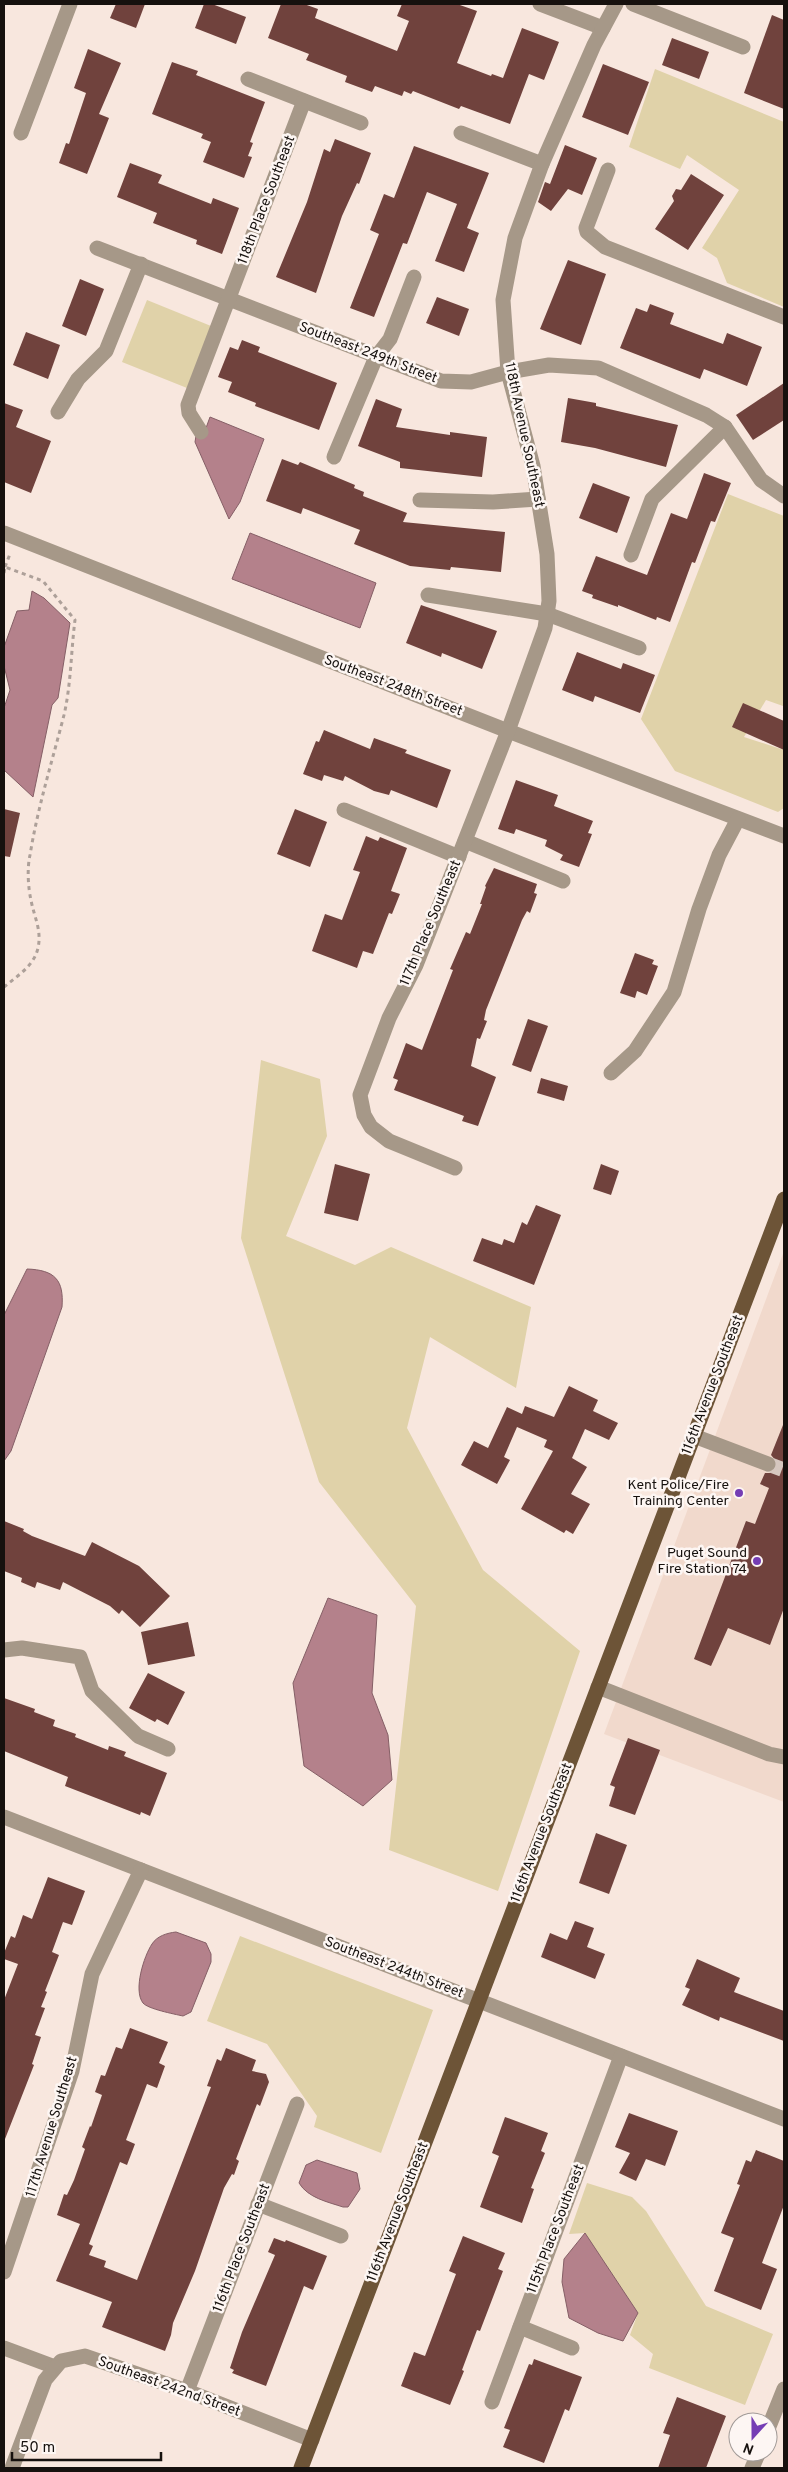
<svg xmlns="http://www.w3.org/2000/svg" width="788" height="2472" font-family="Overpass,sans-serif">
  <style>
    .built { fill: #f1d9cc }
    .green { fill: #e0d2a9 }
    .water { fill: #b4818b; stroke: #855f66 }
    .building { fill: #70423d }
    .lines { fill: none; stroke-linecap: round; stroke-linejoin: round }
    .minor-tunnel { stroke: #d6c7bf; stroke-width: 15; stroke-dasharray: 15 8; stroke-linecap: butt }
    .path { stroke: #ada099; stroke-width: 3; stroke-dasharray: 4 4; stroke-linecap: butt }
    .minor { stroke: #a69888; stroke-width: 15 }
    .major { stroke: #6d5437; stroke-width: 15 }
    .poi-dot { fill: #753db4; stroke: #fdf6f3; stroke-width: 2 }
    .labels { text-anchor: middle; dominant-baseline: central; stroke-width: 5; stroke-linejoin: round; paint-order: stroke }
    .street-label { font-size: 14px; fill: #16110e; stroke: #fdf6f3 }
    .poi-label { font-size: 14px; fill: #16110e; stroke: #fdf6f3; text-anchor: end }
  </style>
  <rect width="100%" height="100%" fill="#f8e7de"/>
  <polygon class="built" points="784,1251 784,1802 604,1734"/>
  <g class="green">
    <polygon points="655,69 784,122 784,307 727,283 717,258 702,248 739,190 687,155 680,169 629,147"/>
    <polygon points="147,300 211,326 187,388 122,362"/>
    <polygon points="728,494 784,516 784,703 783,706 766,700 744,737 784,750 784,808 778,812 675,771 641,719"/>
    <polygon points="261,1060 320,1079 327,1136 286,1236 355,1265 391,1247 531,1307 516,1388 430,1337 407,1428 483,1570 580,1651 498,1891 389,1850 416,1606 319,1482 241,1238"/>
    <polygon points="240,1936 433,2010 381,2153 314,2127 317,2116 267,2044 207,2021"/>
    <polygon points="587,2183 632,2197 646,2211 706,2306 773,2334 745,2405 649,2368 653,2354 630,2335 638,2313 585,2233 569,2234"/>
  </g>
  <g class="water">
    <polygon points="210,417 264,439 240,502 229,519 195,442 196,436 206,428"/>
    <polygon points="250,533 376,583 360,628 232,579"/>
    <polygon points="32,591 44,598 70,623 58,698 52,705 33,797 4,770 4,708 10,690 4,666 4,647 17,611 29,610"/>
    <path d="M27 1269C55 1270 64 1280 62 1307L11 1451 4 1461V1315Z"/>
    <polygon points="328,1598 377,1615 372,1693 388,1735 392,1780 363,1806 304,1766 293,1683"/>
    <path d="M176 1932 206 1943 211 1954V1962L191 2012 183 2016C174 2014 148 2009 143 2003 133 1990 144 1956 152 1944 157 1936 167 1933 176 1932Z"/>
    <path d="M317 2160 357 2173 360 2189 348 2207H343C328 2202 308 2198 299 2183L306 2165Z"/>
    <polygon points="585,2233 638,2313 623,2341 598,2333 569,2318 562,2282 564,2259"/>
  </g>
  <g class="building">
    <polygon points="116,4 145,4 136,28 110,18"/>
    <polygon points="204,4 212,4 246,17 236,44 195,28"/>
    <polygon points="281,4 304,4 318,9 315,18 397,51 409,21 397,16 402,4 457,4 477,11 457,63 491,76 492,74 503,78 522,28 559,42 544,80 529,74 510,124 461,106 459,109 413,91 411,94 404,91 402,96 375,86 372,92 345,82 347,76 306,60 309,54 268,38"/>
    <polygon points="772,15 784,20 784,109 744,93"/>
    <polygon points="672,38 709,52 699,79 662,65"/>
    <polygon points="88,49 121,63 99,114 109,118 87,174 59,163 66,143 69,144 86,93 74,88"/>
    <polygon points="172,62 198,71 196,75 265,102 250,142 253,143 248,156 252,157 244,178 203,162 211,142 201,138 203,134 152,114"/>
    <polygon points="603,64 649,82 628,135 582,117"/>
    <polygon points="335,139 371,153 359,184 357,183 342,216 316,293 276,277 307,202 324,149 330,152"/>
    <polygon points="565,145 597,158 582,195 568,189 551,211 538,202 545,182 550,184"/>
    <polygon points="414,146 489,173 467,228 479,233 464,272 435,261 457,204 427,192 407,244 403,243 374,317 350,308 379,234 370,230 384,194 394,198"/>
    <polygon points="130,163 162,175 158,183 211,204 213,198 239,208 222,254 196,244 197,240 153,223 157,213 117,197"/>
    <polygon points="691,174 724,195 688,250 655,229 674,201 672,196 676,189 681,190"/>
    <polygon points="568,260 606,274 581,345 540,329"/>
    <polygon points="80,279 104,289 86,336 62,326"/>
    <polygon points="437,297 469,309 459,336 426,323"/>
    <polygon points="650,304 674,313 670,324 723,344 727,333 762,347 747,386 704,369 700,379 620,348 636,308 647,312"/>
    <polygon points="26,332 60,345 48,379 13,365"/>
    <polygon points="242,340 260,347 258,352 337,383 319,430 255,406 256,403 228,392 232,382 218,377 230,347 238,350"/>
    <polygon points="784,383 784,420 753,440 736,415"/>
    <polygon points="568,398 596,403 596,406 678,425 666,467 595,448 561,442"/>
    <polygon points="376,399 402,409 396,427 450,435 450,432 487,437 482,477 400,468 400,462 358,446"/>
    <polygon points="4,403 23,410 16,427 51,441 31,493 4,482"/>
    <polygon points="282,459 298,465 300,462 355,485 354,488 364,492 363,496 407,513 403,522 505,532 501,572 451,567 450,570 410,566 354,544 360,530 303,508 301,514 266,501"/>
    <polygon points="704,473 731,483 715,522 711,521 695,563 692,562 670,622 657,617 656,620 618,605 618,607 592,598 593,595 582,591 596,556 647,575 671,513 687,519"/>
    <polygon points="593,483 630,497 617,533 579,518"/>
    <polygon points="421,605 497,631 482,669 442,653 441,657 406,643"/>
    <polygon points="577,652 621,669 623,663 655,675 640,713 595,696 593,702 562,690"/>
    <polygon points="743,703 784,721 784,750 732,727"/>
    <polygon points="324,730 370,749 374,738 407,750 405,753 451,770 437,808 391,790 389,795 374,791 345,776 343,781 324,775 322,781 303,774 316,741 319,742"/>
    <polygon points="516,780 558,795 554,806 593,821 588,833 592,834 579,867 560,860 563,855 545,846 547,840 516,829 514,834 498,829"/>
    <polygon points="4,809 20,813 10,857 4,856"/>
    <polygon points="295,809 327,822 310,867 277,854"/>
    <polygon points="366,836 378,841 380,837 407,848 391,891 400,894 392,914 389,913 373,954 363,951 357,968 312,951 325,914 342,920 360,872 353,870"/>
    <polygon points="494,868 537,884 534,893 537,894 530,913 527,911 522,920 486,1010 484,1020 487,1021 480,1039 477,1038 471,1066 496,1077 478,1126 462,1121 464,1116 394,1090 398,1080 393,1078 406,1043 422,1050 453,970 450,969 466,932 470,934 482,904 480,904 486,887 485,886"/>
    <polygon points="635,953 654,960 652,964 658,966 647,995 637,991 635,998 620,993"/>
    <polygon points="528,1019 548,1026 531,1072 512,1065"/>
    <polygon points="541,1078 568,1086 564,1101 537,1093"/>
    <polygon points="335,1164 370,1174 358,1221 324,1213"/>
    <polygon points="601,1164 619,1171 611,1195 593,1189"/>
    <polygon points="536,1205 561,1215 534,1285 473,1261 482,1238 502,1245 504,1239 514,1243 522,1222 527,1225"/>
    <polygon points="569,1386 598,1400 593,1411 618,1423 609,1440 585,1429 572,1458 587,1467 571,1494 590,1504 573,1534 566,1530 564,1533 521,1509 553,1451 544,1447 547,1440 517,1427 504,1457 510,1460 497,1484 461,1465 474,1441 488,1448 507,1407 522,1414 525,1406 554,1417"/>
    <polygon points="783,1425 784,1608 770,1645 728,1628 711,1666 694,1659 746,1521 755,1524 769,1488 760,1484 765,1473 770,1473 777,1468 777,1462 771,1455"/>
    <polygon points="4,1521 24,1529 23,1531 32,1536 85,1556 92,1542 139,1566 170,1596 140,1627 122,1610 119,1614 110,1606 63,1582 60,1590 37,1582 35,1588 21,1582 22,1578 4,1571"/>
    <polygon points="188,1622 195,1656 148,1665 141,1632"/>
    <polygon points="148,1673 185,1692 168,1725 157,1719 155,1722 129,1708"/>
    <polygon points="4,1698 35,1709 34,1712 55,1720 53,1726 76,1734 75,1737 108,1750 109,1746 126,1752 124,1756 167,1773 150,1816 141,1812 140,1815 65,1786 68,1777 4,1751"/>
    <polygon points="628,1738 660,1750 635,1815 609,1806 615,1787 610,1785"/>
    <polygon points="596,1833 627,1845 609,1894 579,1883"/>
    <polygon points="48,1877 85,1891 72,1925 63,1922 52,1952 59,1955 45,1991 47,1992 41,2007 45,2008 35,2035 41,2037 32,2064 34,2065 5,2139 4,2000 18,1964 4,1959 4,1953 11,1936 15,1938 23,1915 32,1919"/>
    <polygon points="575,1921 594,1928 587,1947 605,1954 595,1979 541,1957 550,1933 567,1940"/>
    <polygon points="697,1959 740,1978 734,1992 784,2011 784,2041 720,2017 719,2021 682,2005 690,1989 685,1987"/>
    <polygon points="130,2028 168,2042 159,2063 165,2066 157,2088 147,2084 126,2140 135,2144 127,2165 120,2162 89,2244 93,2246 89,2255 106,2261 104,2267 137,2280 211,2087 207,2086 217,2059 221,2061 226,2048 256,2060 252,2071 266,2074 269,2082 260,2106 257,2104 236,2159 239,2161 234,2175 232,2174 224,2188 195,2271 173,2323 171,2335 165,2351 102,2327 112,2302 56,2281 80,2224 57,2215 64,2194 67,2195 74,2180 85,2149 82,2147 90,2126 91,2127 102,2095 95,2092 101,2075 105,2076 116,2047 122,2049"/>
    <polygon points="629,2113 678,2131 665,2166 646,2159 636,2181 619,2173 630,2153 615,2147"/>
    <polygon points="505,2117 548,2133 541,2151 545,2153 531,2188 534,2189 522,2223 480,2207 499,2156 492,2153"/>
    <polygon points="756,2150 784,2161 784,2205 762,2263 777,2269 761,2310 714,2291 734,2238 721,2233 740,2185 737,2184 746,2160 751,2162"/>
    <polygon points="463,2236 505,2253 498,2269 503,2271 480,2331 477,2330 462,2370 464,2371 450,2405 401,2386 414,2352 425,2356 456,2274 449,2271"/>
    <polygon points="274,2238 285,2242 286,2240 327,2256 313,2290 304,2286 266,2386 232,2373 234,2370 230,2368 242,2332 275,2255 268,2252"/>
    <polygon points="534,2359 582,2377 569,2411 565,2409 544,2463 503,2447 510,2430 504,2428 529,2364 532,2365"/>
    <polygon points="677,2397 726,2416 706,2468 658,2468 670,2435 663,2433"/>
  </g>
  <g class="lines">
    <polyline class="minor-tunnel" points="768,1464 784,1470"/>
    <g class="path">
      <polyline points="5,567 10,554"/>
      <path d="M4 573 5 567 43 581 75 620C71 651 71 685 64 715 52 762 38 806 30 855 27 868 28 887 31 900 34 917 42 930 38 948 34 966 17 976 4 987"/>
    </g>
    <g class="minor">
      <polyline points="540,4 603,28"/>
      <polyline points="633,4 743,47"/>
      <polyline points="248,79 361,123"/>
      <polyline points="21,133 70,4"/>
      <polyline points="461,133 542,164"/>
      <polyline points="608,170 586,228 587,232 605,247 784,317"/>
      <polyline points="97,248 441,381 471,382 508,372 549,365 598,368 706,415 725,427 761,480 784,496"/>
      <polyline points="58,412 78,379 106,351 141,264"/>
      <polyline points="201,432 189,413 188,405 304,101"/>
      <polyline points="334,457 376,357 390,339 414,277"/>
      <polyline points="420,500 493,502 538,499"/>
      <polyline points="4,533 508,731 784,836"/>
      <polyline points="631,555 652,499 725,427"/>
      <polyline points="428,595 547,614 639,648"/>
      <polyline points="344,810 459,857"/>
      <polyline points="465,841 563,881"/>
      <polyline points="611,1073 635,1051 674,992 699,909 719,855 738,819"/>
      <polyline points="455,1168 389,1141 371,1127 364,1115 360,1095 389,1018 416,965 508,731 545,628 549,601 547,554 533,466 508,372 503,300 515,238 542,164 594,45 616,4"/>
      <polyline points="694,1436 768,1464"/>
      <polyline points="4,1650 22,1648 80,1657 92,1691 138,1736 168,1749"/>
      <polyline points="598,1687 769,1754 784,1757"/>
      <polyline points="4,1817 784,2119"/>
      <polyline points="258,2204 341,2236"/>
      <polyline points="4,2272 72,2071 92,1974 141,1870"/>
      <polyline points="520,2327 572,2348"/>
      <polyline points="4,2348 55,2367"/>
      <polyline points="187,2391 297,2104"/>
      <polyline points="492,2402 621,2056"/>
      <polyline points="768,2429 784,2389"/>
      <polyline points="12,2468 45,2380 61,2361 85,2356 187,2391 312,2440"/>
      <polyline points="752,2468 759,2452"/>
    </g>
    <polyline class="major" points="301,2468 784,1199"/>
  </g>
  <g class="poi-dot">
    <circle cx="739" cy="1493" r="5"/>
    <circle cx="757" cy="1561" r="5"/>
  </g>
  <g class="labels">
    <g class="street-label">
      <text transform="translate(267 200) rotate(-69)">118th Place Southeast</text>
      <text transform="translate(368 353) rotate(21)">Southeast 249th Street</text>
      <text transform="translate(524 435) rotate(78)">118th Avenue Southeast</text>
      <text transform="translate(393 686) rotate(21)">Southeast 248th Street</text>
      <text transform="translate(431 923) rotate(-67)">117th Place Southeast</text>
      <text transform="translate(713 1385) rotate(-69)">116th Avenue Southeast</text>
      <text transform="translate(542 1833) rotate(-69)">116th Avenue Southeast</text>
      <text transform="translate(394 1968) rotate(21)">Southeast 244th Street</text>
      <text transform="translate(52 2127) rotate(-73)">117th Avenue Southeast</text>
      <text transform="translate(398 2212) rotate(-69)">116th Avenue Southeast</text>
      <text transform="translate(556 2229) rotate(-69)">115th Place Southeast</text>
      <text transform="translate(242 2248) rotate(-69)">116th Place Southeast</text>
      <text transform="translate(169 2387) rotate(20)">Southeast 242nd Street</text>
    </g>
    <g class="poi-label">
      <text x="729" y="1485">Kent Police/Fire<tspan x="729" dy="16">Training Center</tspan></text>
      <text x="747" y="1553">Puget Sound<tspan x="747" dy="16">Fire Station 74</tspan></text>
    </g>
  </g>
  <rect width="788" height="2472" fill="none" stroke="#16110e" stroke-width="10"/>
  <g transform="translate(753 2437) rotate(201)"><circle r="24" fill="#fdf6f3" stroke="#a19a97"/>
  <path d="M0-4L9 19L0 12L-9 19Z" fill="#753db4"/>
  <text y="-8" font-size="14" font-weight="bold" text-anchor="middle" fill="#16110e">N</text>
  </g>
  <path d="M12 2452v8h149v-8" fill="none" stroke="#16110e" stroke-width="2.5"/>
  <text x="20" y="2452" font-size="15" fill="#16110e" stroke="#fdf6f3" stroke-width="4" paint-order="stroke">50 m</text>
</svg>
